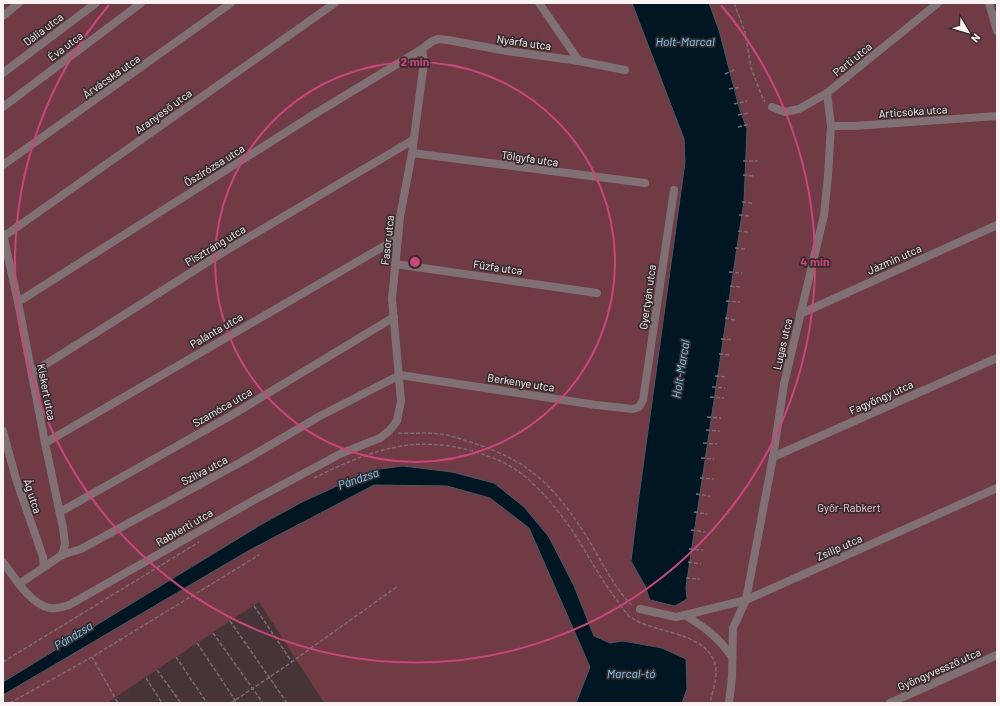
<svg xmlns="http://www.w3.org/2000/svg" width="1000" height="706" font-family="Barlow,sans-serif">
  <style>
    .built { fill: #463437 }
    .green { fill: #713b46 }
    .water { fill: #001723; stroke: #4b5961 }
    .lines { fill: none; stroke-linecap: round; stroke-linejoin: round }
    .path { stroke: #786e70; stroke-width: 1.5; stroke-dasharray: 4 2; stroke-linecap: butt }
    .street { stroke: #7f7173; stroke-width: 8 }
    .ring { fill: none; stroke: #cd4479; stroke-width: 2 }
    .labels { text-anchor: middle; dominant-baseline: central; stroke-width: 3.5; stroke-linejoin: round; paint-order: stroke }
    .street-label { font-size: 11px; fill: #faf2f3; stroke: #372c2e }
    .park-label { font-size: 11px; fill: #f9cbd3; stroke: #372c2e }
    .water-label { font-size: 12px; font-style: italic; fill: #77d0fc; stroke: #372c2e }
    .centre { fill: #cd4479; stroke: #372c2e; stroke-width: 2 }
    .ring-label { font-size: 12px; text-anchor: middle; font-weight: bold; fill: #cd4479; stroke: #372c2e; stroke-width: 3.5; stroke-linejoin: round; paint-order: stroke }
  </style>
  <rect width="100%" height="100%" fill="#372c2e"/>
  <polygon class="built" points="259,602 324,703 107,703"/>
  <g class="green">
    <path d="M3 3H632L684 139 685 162 639 496 631 561 645 586 650 600 675 606 687 599 686 587 747 129C733 87 724 44 709 3H997V703H682L687 689 662 648 623 641 610 643 594 636 574 586 549 537 524 507 494 483 452 472 403 466 372 470 302 502 262 524 3 682Z"/>
    <polygon points="374,485 447,486 490,498 529,528 590,667 576,703 324,703 259,602 107,703 3,703 3,695 248,551"/>
  </g>
  <g class="water">
    <polygon points="632,3 709,3 719,30 739,107 747,129 744,201 686,587 687,599 675,606 650,600 645,586 631,561 639,496 685,162 684,139"/>
    <polygon points="403,466 452,472 494,483 524,507 549,537 574,586 594,636 610,643 623,641 662,648 686,659 687,689 682,703 576,703 590,667 529,528 490,498 447,486 374,485 248,551 3,695 3,682 262,524 302,502 372,470"/>
  </g>
  <g class="lines">
    <g class="path">
      <polyline points="734,3 745,32 751,68 761,94 765,102"/>
      <polyline points="725,74 734,70"/>
      <polyline points="729,89 741,87"/>
      <polyline points="734,104 747,101"/>
      <polyline points="738,115 750,113"/>
      <polyline points="738,127 750,124"/>
      <polyline points="743,161 758,161"/>
      <polyline points="743,175 753,176"/>
      <polyline points="742,202 753,203"/>
      <polyline points="739,215 750,216"/>
      <polyline points="738,231 748,232"/>
      <polyline points="735,248 745,249"/>
      <polyline points="729,272 742,273"/>
      <polyline points="730,286 740,287"/>
      <polyline points="726,301 740,302"/>
      <polyline points="725,318 735,320"/>
      <polyline points="721,339 733,340"/>
      <polyline points="719,354 731,355"/>
      <polyline points="715,376 727,377"/>
      <polyline points="712,387 725,388"/>
      <polyline points="710,397 724,398"/>
      <polyline points="707,417 721,418"/>
      <polyline points="706,430 720,431"/>
      <path d="M398 433C413 434 426 432 441 434 451 435 462 440 473 443 530 461 555 487 587 537 599 557 616 591 632 605"/>
      <polyline points="703,443 717,444"/>
      <polyline points="701,458 714,459"/>
      <path d="M314 478C342 464 371 451 402 446 440 439 497 452 527 478 545 494 560 513 574 533 588 555 600 578 616 599 620 604 624 611 629 616 638 623 649 626 659 629 682 635 717 644 716 673 716 683 712 693 710 703"/>
      <polyline points="700,478 714,479"/>
      <polyline points="696,494 710,496"/>
      <polyline points="694,512 707,514"/>
      <polyline points="691,530 705,532"/>
      <polyline points="689,549 703,550"/>
      <polyline points="688,562 701,564"/>
      <polyline points="686,578 699,579"/>
      <polyline points="254,606 292,662"/>
      <polyline points="230,621 287,703"/>
      <polyline points="213,633 263,703"/>
      <polyline points="197,643 237,703"/>
      <polyline points="92,657 118,703"/>
      <polyline points="176,657 207,703"/>
      <polyline points="3,662 199,542"/>
      <polyline points="157,670 181,703"/>
      <polyline points="146,678 162,703"/>
      <polyline points="10,703 92,657 259,555"/>
      <polyline points="231,703 286,666 398,586"/>
    </g>
    <g class="street">
      <polyline points="539,3 579,61"/>
      <polyline points="989,3 997,31"/>
      <polyline points="3,16 19,3"/>
      <polyline points="3,73 96,3"/>
      <polyline points="3,107 141,3"/>
      <polyline points="772,107 785,112 799,109 827,93 938,3"/>
      <polyline points="831,126 854,126 997,116"/>
      <polyline points="412,153 645,183"/>
      <polyline points="3,165 231,3"/>
      <polyline points="3,234 18,302 45,443 63,528 65,544 62,555"/>
      <polyline points="3,237 335,3"/>
      <polyline points="395,264 597,293"/>
      <polyline points="18,302 313,115 422,49 431,42 438,39 448,40 507,51 579,61 625,70"/>
      <polyline points="800,314 997,225"/>
      <polyline points="32,373 217,256 413,140"/>
      <polyline points="3,431 16,479 43,557 44,567"/>
      <polyline points="45,443 398,238"/>
      <polyline points="773,457 997,358"/>
      <polyline points="60,512 232,415 394,317"/>
      <path d="M3 562C14 577 31 605 50 608 57 609 63 607 69 605L256 499 340 454 380 438 389 431 397 421 401 401 392 299 400 217 412 153 424 62 422 49"/>
      <polyline points="19,584 62,555 81,549 243,461 320,416 400,375 596,405 633,409 639,407 643,400 674,190"/>
      <path d="M640 609 676 617 685 615C707 629 717 636 732 657"/>
      <polyline points="685,615 746,600 997,488"/>
      <polyline points="729,703 732,677 733,628 746,600 773,457 784,384 824,215 828,176 831,126 827,93"/>
      <polyline points="890,703 997,655"/>
    </g>
  </g>
  <g class="ring">
    <circle cx="415" cy="262" r="200"/>
    <path d="M721 5A400 400 0 1 1 109 5"/>
  </g>
  <g class="labels">
    <g class="street-label">
      <text transform="translate(43 29) rotate(-37)">Dália utca</text>
      <text transform="translate(524 42) rotate(8)">Nyárfa utca</text>
      <text transform="translate(65 46) rotate(-37)">Éva utca</text>
      <text transform="translate(852 59) rotate(-39)">Parti utca</text>
      <text transform="translate(111 76) rotate(-35)">Árvácska utca</text>
      <text transform="translate(163 111) rotate(-36)">Aranyeső utca</text>
      <text transform="translate(913 111) rotate(-4)">Articsóka utca</text>
      <text transform="translate(530 158) rotate(8)">Tölgyfa utca</text>
      <text transform="translate(214 165) rotate(-32)">Őszirózsa utca</text>
      <text transform="translate(387 240) rotate(-84)">Fasor utca</text>
      <text transform="translate(215 245) rotate(-31)">Pisztráng utca</text>
      <text transform="translate(894 259) rotate(-24)">Jázmin utca</text>
      <text transform="translate(498 267) rotate(8)">Fűzfa utca</text>
      <text transform="translate(647 297) rotate(-82)">Gyertyán utca</text>
      <text transform="translate(216 330) rotate(-30)">Palánta utca</text>
      <text transform="translate(782 344) rotate(-77)">Lugas utca</text>
      <text transform="translate(521 382) rotate(9)">Berkenye utca</text>
      <text transform="translate(47 392) rotate(79)">Kiskert utca</text>
      <text transform="translate(881 397) rotate(-24)">Fagyöngy utca</text>
      <text transform="translate(222 407) rotate(-30)">Szamóca utca</text>
      <text transform="translate(204 470) rotate(-28)">Szilva utca</text>
      <text transform="translate(33 496) rotate(72)">Ág utca</text>
      <text transform="translate(184 527) rotate(-30)">Rabkerti utca</text>
      <text transform="translate(839 547) rotate(-24)">Zsilip utca</text>
      <text transform="translate(939 669) rotate(-24)">Gyöngyvessző utca</text>
    </g>
    <g class="park-label">
      <text x="849" y="507">Győr-Rabkert</text>
    </g>
    <g class="water-label">
      <text x="685" y="41">Holt-Marcal</text>
      <text transform="translate(680 369) rotate(-81)">Holt-Marcal</text>
      <text transform="translate(358 478) rotate(-19)">Pándzsa</text>
      <text transform="translate(73 635) rotate(-31)">Pándzsa</text>
      <text x="631" y="673">Marcal-tó</text>
    </g>
  </g>
  <circle cx="415" cy="262" r="6" class="centre"/>
  <g class="ring-label">
    <text x="415" y="66">2 min</text>
    <text x="815" y="266">4 min</text>
  </g>
  <rect width="1000" height="706" fill="none" stroke="#faf2f3" stroke-width="8"/>
  <g transform="translate(968 32) rotate(128)" stroke="#372c2e" stroke-width="3" paint-order="stroke">
  <path d="M0-3L7 15L0 10L-7 15Z" fill="#faf2f3"/>
  <text y="-6" font-size="11" font-weight="bold" text-anchor="middle" fill="#faf2f3">N</text>
  </g>
</svg>
